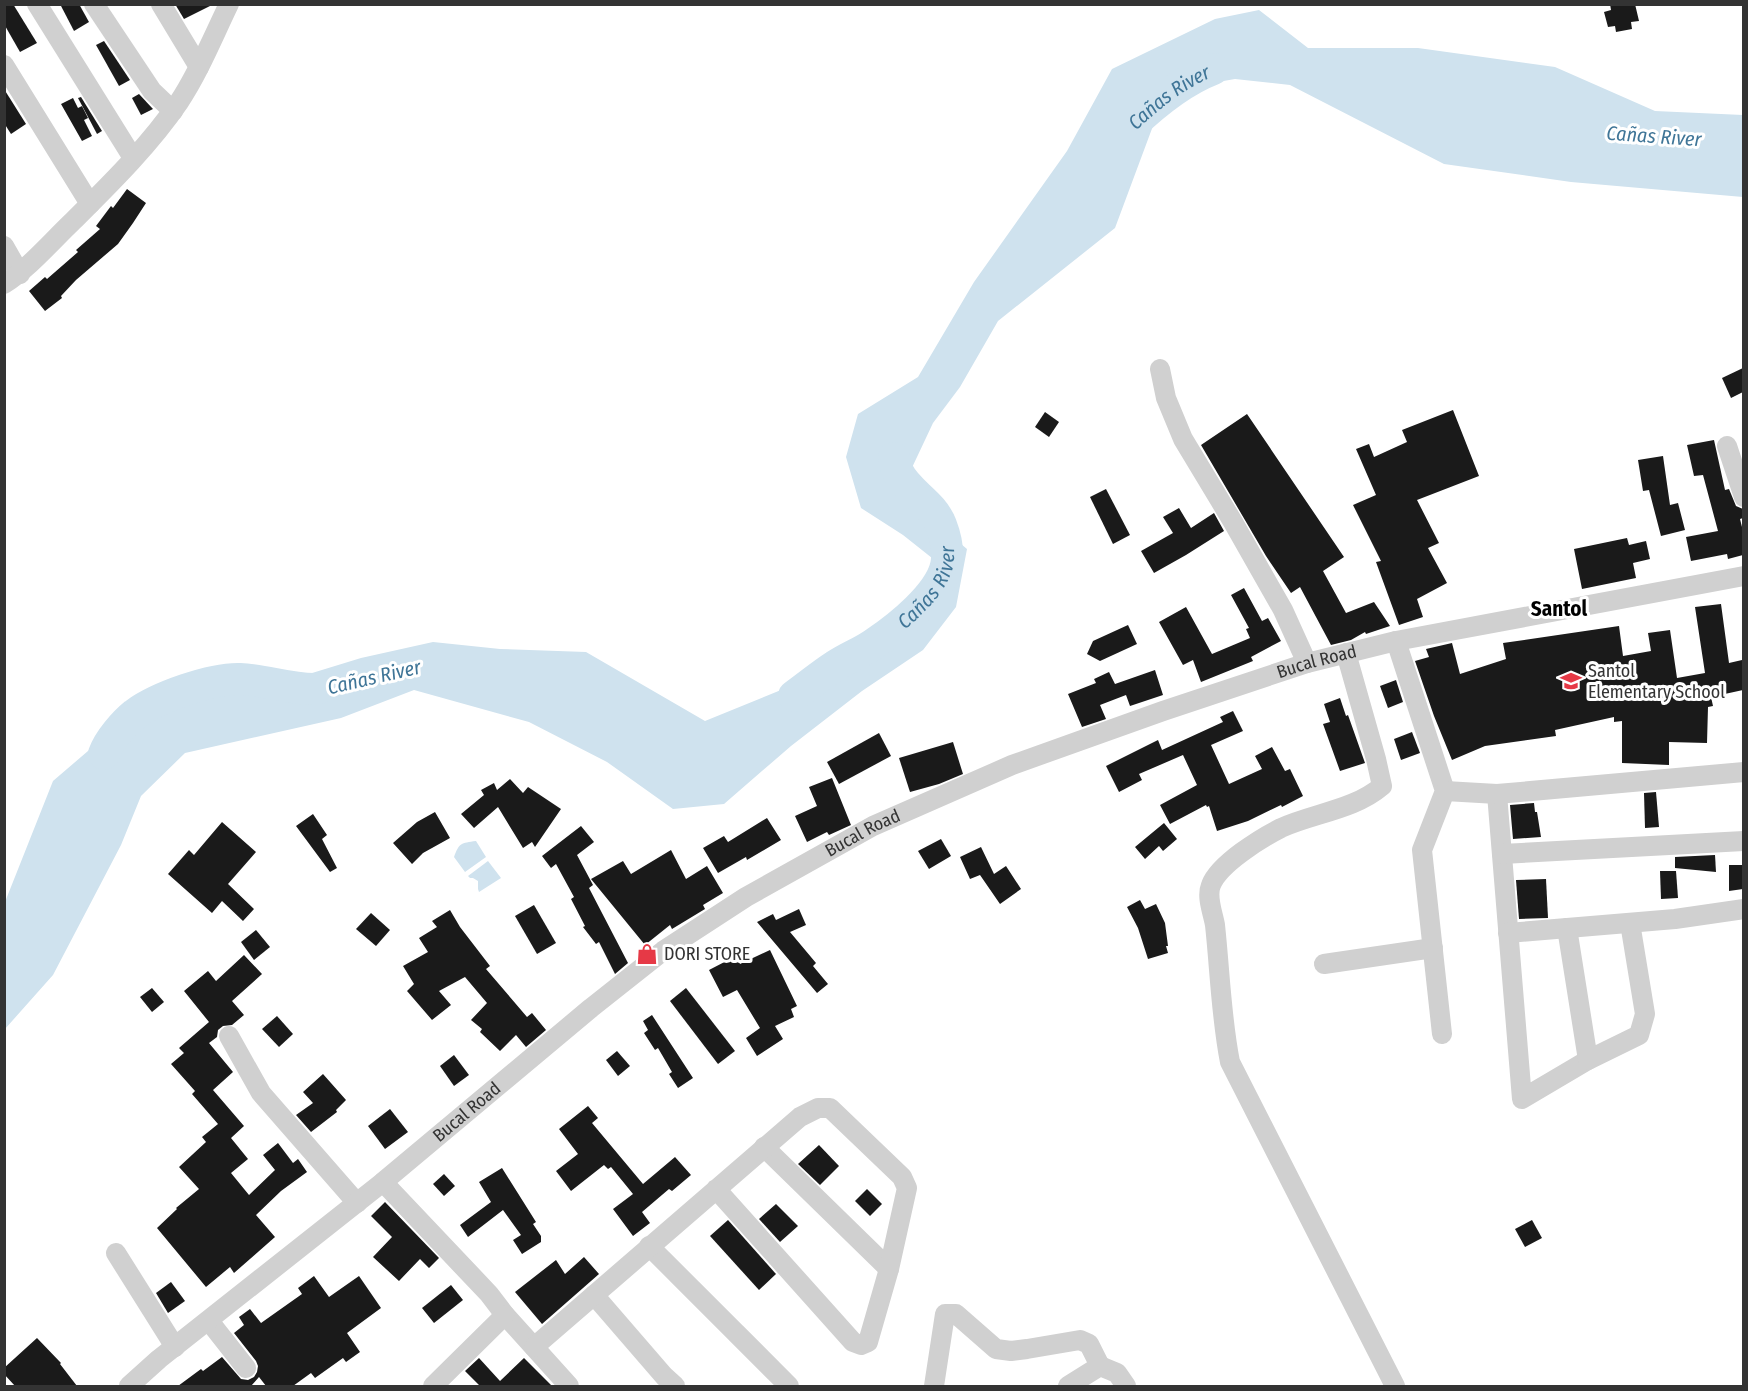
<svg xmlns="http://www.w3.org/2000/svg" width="1748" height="1391" font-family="'Fira Sans Condensed',sans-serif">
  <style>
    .water { fill: #cfe2ee }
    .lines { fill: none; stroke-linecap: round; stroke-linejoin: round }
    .river { stroke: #cfe2ee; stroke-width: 32 }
    .building { fill: #1a1a1a }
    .minor { stroke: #d0d0d0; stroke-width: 20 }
    .labels { text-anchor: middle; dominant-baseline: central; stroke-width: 6; stroke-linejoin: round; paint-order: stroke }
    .street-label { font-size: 18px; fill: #333; stroke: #fff }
    .poi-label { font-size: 18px; fill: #333; stroke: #fff; text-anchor: start }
    .water-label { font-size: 20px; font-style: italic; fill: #3f7597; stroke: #fff }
    .quarter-label { font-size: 21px; font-weight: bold; fill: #000; stroke: #fff }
  </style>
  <rect width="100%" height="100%" fill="#fff"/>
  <g class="water">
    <polygon points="1259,10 1308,48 1418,48 1555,67 1655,111 1743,115 1743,197 1571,182 1444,164 1290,85 1235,79 1166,91 1115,228 998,321 960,387 933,423 909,474 925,514 967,549 956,607 923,650 862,691 791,746 724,804 673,809 607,762 529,722 414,690 341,718 185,753 141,796 121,845 53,975 5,1029 5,902 53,781 116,727 164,701 216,684 273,685 361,658 433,642 500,649 586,652 705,721 884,648 925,585 932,558 903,535 861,508 846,457 858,414 918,377 974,282 1067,151 1112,69 1215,19"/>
    <path d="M476 841 486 857 465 872 454 857C459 843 461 843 476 841Z"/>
    <polygon points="488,861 501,878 479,892 478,889 478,881 473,878 470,878 468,876"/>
  </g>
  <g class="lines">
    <g class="river">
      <path id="s1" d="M1131 126C1155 103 1182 81 1213 69"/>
      <path id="s2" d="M794 696C808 686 821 675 835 666 848 657 863 652 875 643 899 627 939 595 946 566 949 552 946 538 941 525 932 502 908 493 898 472 896 468 895 463 894 458"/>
      <path d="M104 754C109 740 124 723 135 714 158 697 212 678 240 679 266 680 291 690 317 689"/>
    </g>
  </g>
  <g class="building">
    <polygon points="4,4 13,4 37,43 20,52 4,24"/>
    <polygon points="60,4 79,4 89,22 74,31"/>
    <polygon points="175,4 214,4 184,19"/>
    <polygon points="1610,4 1635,4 1639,21 1631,22 1632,29 1616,32 1615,26 1608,27 1604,12 1611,10"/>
    <polygon points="104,41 130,80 119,86 96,45"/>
    <polygon points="4,89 26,124 11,134 4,123"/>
    <polygon points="139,94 153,109 141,115 132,98"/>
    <polygon points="81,97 102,131 97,134 78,98"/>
    <polygon points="73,98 78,108 82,106 88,118 84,120 92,136 82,141 61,104"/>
    <polygon points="127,189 146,203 133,223 118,244 76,280 61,296 62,298 45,311 29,291 45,277 47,279 78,252 76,250 100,229 96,226 111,206 113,208"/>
    <polygon points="1743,368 1743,392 1731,398 1722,378"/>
    <polygon points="1453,410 1479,476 1417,500 1439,543 1428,548 1447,583 1417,599 1423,617 1399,625 1376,562 1381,561 1353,505 1376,495 1356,449 1369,444 1374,457 1407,442 1402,430"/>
    <polygon points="1045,412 1059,422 1049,437 1035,427"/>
    <polygon points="1247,414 1344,557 1323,571 1346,613 1374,602 1390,626 1366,634 1365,632 1351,640 1331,645 1300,587 1291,593 1266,556 1201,445"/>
    <polygon points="1714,440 1725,490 1729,489 1736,506 1743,509 1743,518 1740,519 1743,531 1743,555 1728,559 1727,554 1691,561 1686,537 1718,531 1703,475 1694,476 1687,445"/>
    <polygon points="1663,456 1670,505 1678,503 1685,530 1661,536 1649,490 1643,491 1638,460"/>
    <polygon points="1106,489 1130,535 1113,544 1090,497"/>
    <polygon points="1179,508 1191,528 1214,513 1224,531 1186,555 1154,573 1141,551 1173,533 1163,517"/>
    <polygon points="1627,538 1629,545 1646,541 1650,559 1633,563 1636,578 1582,589 1574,549"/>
    <polygon points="1244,588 1262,621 1268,618 1281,641 1251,657 1253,661 1201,682 1193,660 1183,665 1159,622 1186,607 1212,654 1250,638 1246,629 1249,628 1231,595"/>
    <polygon points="1721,604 1729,663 1742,660 1743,668 1743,690 1711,697 1713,706 1708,707 1707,743 1669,742 1669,765 1622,763 1622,721 1614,722 1614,717 1555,730 1556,736 1485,746 1452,760 1434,716 1415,661 1429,657 1426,649 1452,643 1460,674 1506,659 1503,643 1619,626 1623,656 1651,651 1648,633 1670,630 1677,678 1705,673 1695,607"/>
    <polygon points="1128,625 1137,644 1100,661 1087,654 1093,641"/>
    <polygon points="1155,670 1163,695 1130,706 1126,695 1100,705 1106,719 1082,727 1068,694 1096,683 1094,679 1109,672 1115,684"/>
    <polygon points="1396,680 1403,702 1388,708 1380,686"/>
    <polygon points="1340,698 1346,716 1348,715 1365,763 1340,771 1323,724 1330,722 1324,704"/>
    <polygon points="1233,711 1243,731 1211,745 1229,784 1262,769 1255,756 1272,747 1285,771 1290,769 1303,796 1282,807 1281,805 1248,821 1217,831 1209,806 1207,807 1206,805 1170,824 1160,805 1197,785 1183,755 1139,774 1142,780 1119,792 1106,766 1158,740 1162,750 1223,722 1220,717"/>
    <polygon points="1412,732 1420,753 1401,760 1394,739"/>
    <polygon points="879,733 891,756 839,784 827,762"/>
    <polygon points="953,742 963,774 939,784 910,792 899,758"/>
    <polygon points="832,778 851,825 829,835 827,832 807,842 795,816 817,806 809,787"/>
    <polygon points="510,779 523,793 528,787 561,809 535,847 532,842 523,848 498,807 474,828 461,814 484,795 481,790 494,783 497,790"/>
    <polygon points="1656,792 1659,827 1645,828 1644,793"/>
    <polygon points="1534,803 1535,812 1537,812 1541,837 1513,839 1510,805"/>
    <polygon points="435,812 450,838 423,853 412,864 393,843 417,822"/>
    <polygon points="313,814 327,835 322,839 337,868 330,872 296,826"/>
    <polygon points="767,818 781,840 747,860 746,857 718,873 703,848 724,836 728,842"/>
    <polygon points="222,822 256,852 228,884 254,909 243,921 222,901 212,913 168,874 189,850 194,855"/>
    <polygon points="1164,823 1177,839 1163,851 1159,846 1145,859 1135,847"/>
    <polygon points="581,826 594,842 577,855 593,885 589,888 628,963 615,974 599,942 596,944 583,927 585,926 571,899 574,897 556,864 551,868 542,856"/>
    <polygon points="941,839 951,856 929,869 918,851"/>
    <polygon points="981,847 994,874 1006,866 1021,889 1000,904 980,875 970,879 960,857"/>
    <polygon points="671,850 686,879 707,866 723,893 703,905 705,909 672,929 670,925 645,945 591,879 623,861 631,874"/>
    <polygon points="1715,855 1716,872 1675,868 1675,857"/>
    <polygon points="1729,865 1743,865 1743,889 1729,891"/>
    <polygon points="1660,871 1676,871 1678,898 1661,899"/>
    <polygon points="1546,879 1548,918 1519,919 1516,880"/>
    <polygon points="1140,900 1145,909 1156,904 1165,923 1168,946 1166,946 1168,953 1148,959 1138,928 1127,907"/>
    <polygon points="534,905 556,943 537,954 515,916"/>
    <polygon points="799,909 806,925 790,932 816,963 813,966 828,984 817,993 757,922 773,914 776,920"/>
    <polygon points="450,910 460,927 490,966 486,969 527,1017 532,1013 546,1030 526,1047 516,1035 500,1051 480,1032 482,1029 471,1020 487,1003 465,977 439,991 451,1005 432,1020 407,991 414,984 403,966 428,952 419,938 437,927 432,921"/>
    <polygon points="371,913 390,930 376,946 356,929"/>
    <polygon points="256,930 270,947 254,960 241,942"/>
    <polygon points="770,950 797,1006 791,1009 794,1017 775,1026 783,1039 757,1056 746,1038 760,1028 737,990 723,997 709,970 736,956 740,964"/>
    <polygon points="244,955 262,974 232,1001 244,1015 232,1025 223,1026 218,1030 217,1037 209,1043 233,1072 213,1090 244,1126 231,1138 248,1159 231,1173 249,1195 275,1170 263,1155 278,1143 293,1163 298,1159 307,1172 281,1191 256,1215 275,1237 234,1273 230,1267 206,1287 157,1228 177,1209 176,1208 199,1189 179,1167 206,1142 202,1137 218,1124 192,1094 195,1091 171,1064 184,1053 179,1048 209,1022 184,991 208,971 216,981"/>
    <polygon points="152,988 164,1002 152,1012 140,997"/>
    <polygon points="686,988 735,1051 718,1064 670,1001"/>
    <polygon points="652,1015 693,1078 678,1088 669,1074 672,1072 658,1048 655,1050 644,1033 648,1030 643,1021"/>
    <polygon points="277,1016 293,1034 279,1047 262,1029"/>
    <polygon points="617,1051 630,1066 618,1076 606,1060"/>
    <polygon points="454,1055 469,1075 454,1086 440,1066"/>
    <polygon points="323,1074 346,1100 336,1110 337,1112 311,1132 296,1115 313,1103 303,1092"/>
    <polygon points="588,1106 598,1118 592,1123 643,1184 675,1157 691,1175 672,1191 669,1189 642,1212 650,1223 633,1236 613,1209 633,1194 611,1167 608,1169 604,1165 571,1191 556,1171 578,1154 559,1129"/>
    <polygon points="390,1109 408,1132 385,1149 368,1126"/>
    <polygon points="819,1145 839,1166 820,1185 798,1164"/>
    <polygon points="502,1168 536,1222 533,1224 541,1236 541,1242 522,1254 513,1240 521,1235 503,1210 468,1237 460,1225 491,1202 479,1182"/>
    <polygon points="444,1174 455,1186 444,1196 433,1184"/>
    <polygon points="867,1189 882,1204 870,1216 855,1201"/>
    <polygon points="385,1202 439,1258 429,1268 420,1259 399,1281 373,1257 392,1237 371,1216"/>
    <polygon points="776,1204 798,1226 780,1242 759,1219"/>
    <polygon points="728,1220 776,1274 759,1290 710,1236"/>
    <polygon points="1532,1220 1542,1238 1525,1247 1515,1229"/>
    <polygon points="584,1257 599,1274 542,1324 515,1292 556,1260 565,1274"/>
    <polygon points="314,1276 329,1297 359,1276 381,1308 347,1333 360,1352 346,1362 343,1358 315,1378 311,1373 293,1386 266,1386 259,1377 251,1386 178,1386 201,1369 203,1371 222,1357 241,1379 248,1380 254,1377 257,1372 258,1366 256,1361 234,1333 244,1325 239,1317 250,1309 261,1323 302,1294 298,1288"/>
    <polygon points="171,1282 185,1301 168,1313 156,1293"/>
    <polygon points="451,1285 463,1300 434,1323 422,1308"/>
    <polygon points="37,1338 61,1363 60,1364 77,1386 15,1386 4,1374 4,1368"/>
    <polygon points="479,1358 500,1381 524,1358 552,1386 480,1386 465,1371"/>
  </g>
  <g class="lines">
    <g class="minor">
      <polyline points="37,4 133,158"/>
      <polyline points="94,4 152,91 173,111"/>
      <polyline points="161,4 199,67"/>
      <polyline points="4,65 90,204"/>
      <polyline points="4,246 20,274"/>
      <path d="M4 284C30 267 50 243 72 222 109 185 149 146 179 102 199 72 213 37 229 4"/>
      <polyline points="1160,369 1166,398 1183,439 1233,522 1283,610 1307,663"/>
      <polyline points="1727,446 1744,497"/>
      <polyline points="1396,641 1445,791 1422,850 1442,1034"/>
      <path d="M1346 653 1376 759 1382 786C1354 810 1314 813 1281 828 1261 838 1219 864 1211 885 1206 897 1213 913 1215 925 1220 971 1221 1017 1230 1062L1395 1386"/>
      <polyline points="1445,791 1497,794 1522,1099 1588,1060"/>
      <polyline points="1497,794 1744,772"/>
      <polyline points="1502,854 1744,841"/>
      <polyline points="1567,928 1588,1060 1639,1035 1645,1014 1630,923"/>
      <polyline points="1508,933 1675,919 1744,909"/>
      <polyline points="1324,964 1433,948"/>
      <polyline points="229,1036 261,1093 357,1203"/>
      <polyline points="764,1147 889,1269"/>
      <polyline points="383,1182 489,1294 505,1315 569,1386"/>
      <polyline points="649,1246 789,1386"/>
      <polyline points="116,1253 175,1347"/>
      <polyline points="594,1295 664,1376 675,1386"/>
      <polyline points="209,1321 246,1368"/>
      <polyline points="534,1347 800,1117 818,1108 830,1108 902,1177 907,1188 889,1269 868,1342 861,1345 853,1342 716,1189"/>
      <path id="s3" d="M129 1386 159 1359 383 1182 591 1008 663 951 746 897 873 826 1012 765 1163 711 1307 663 1396 641 1744 576"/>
      <polyline points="433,1386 505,1315"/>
      <polyline points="934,1386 945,1314 956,1314 996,1349 1011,1351 1027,1349 1080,1340 1089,1344 1100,1366"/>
      <polyline points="1068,1386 1100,1366 1117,1373 1126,1386"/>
    </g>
  </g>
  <defs>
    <symbol id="school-bare" viewBox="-9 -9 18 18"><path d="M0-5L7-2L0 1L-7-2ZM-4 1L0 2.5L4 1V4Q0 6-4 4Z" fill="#e63946" stroke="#fff" stroke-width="2.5" paint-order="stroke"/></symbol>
    <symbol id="shop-bare" viewBox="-9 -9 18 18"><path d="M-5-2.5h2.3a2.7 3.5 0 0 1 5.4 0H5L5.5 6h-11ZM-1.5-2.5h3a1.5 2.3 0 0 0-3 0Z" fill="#e63946" stroke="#fff" stroke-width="2.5" paint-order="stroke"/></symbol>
  </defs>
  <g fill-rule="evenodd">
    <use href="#school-bare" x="1556" y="666" width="30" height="30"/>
    <use href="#shop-bare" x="632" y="939" width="30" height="30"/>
  </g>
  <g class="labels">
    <g class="street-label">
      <text stroke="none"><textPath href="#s3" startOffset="1407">Bucal Road</textPath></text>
      <text stroke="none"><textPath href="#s3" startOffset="921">Bucal Road</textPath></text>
      <text stroke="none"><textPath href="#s3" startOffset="435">Bucal Road</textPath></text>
    </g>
    <g class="poi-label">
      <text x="1588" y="671">Santol<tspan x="1588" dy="21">Elementary School</tspan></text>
      <text x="664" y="954">DORI STORE</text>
    </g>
    <g class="water-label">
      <text stroke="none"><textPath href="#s1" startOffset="48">Cañas River</textPath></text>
      <text transform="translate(1654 136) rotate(4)">Cañas River</text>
      <text stroke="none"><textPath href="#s2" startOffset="176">Cañas River</textPath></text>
      <text transform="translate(374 677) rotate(-13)">Cañas River</text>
    </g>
    <g class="quarter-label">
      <text x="1559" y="609">Santol</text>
    </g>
  </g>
  <rect width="1748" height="1391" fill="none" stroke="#333333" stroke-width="12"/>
</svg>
